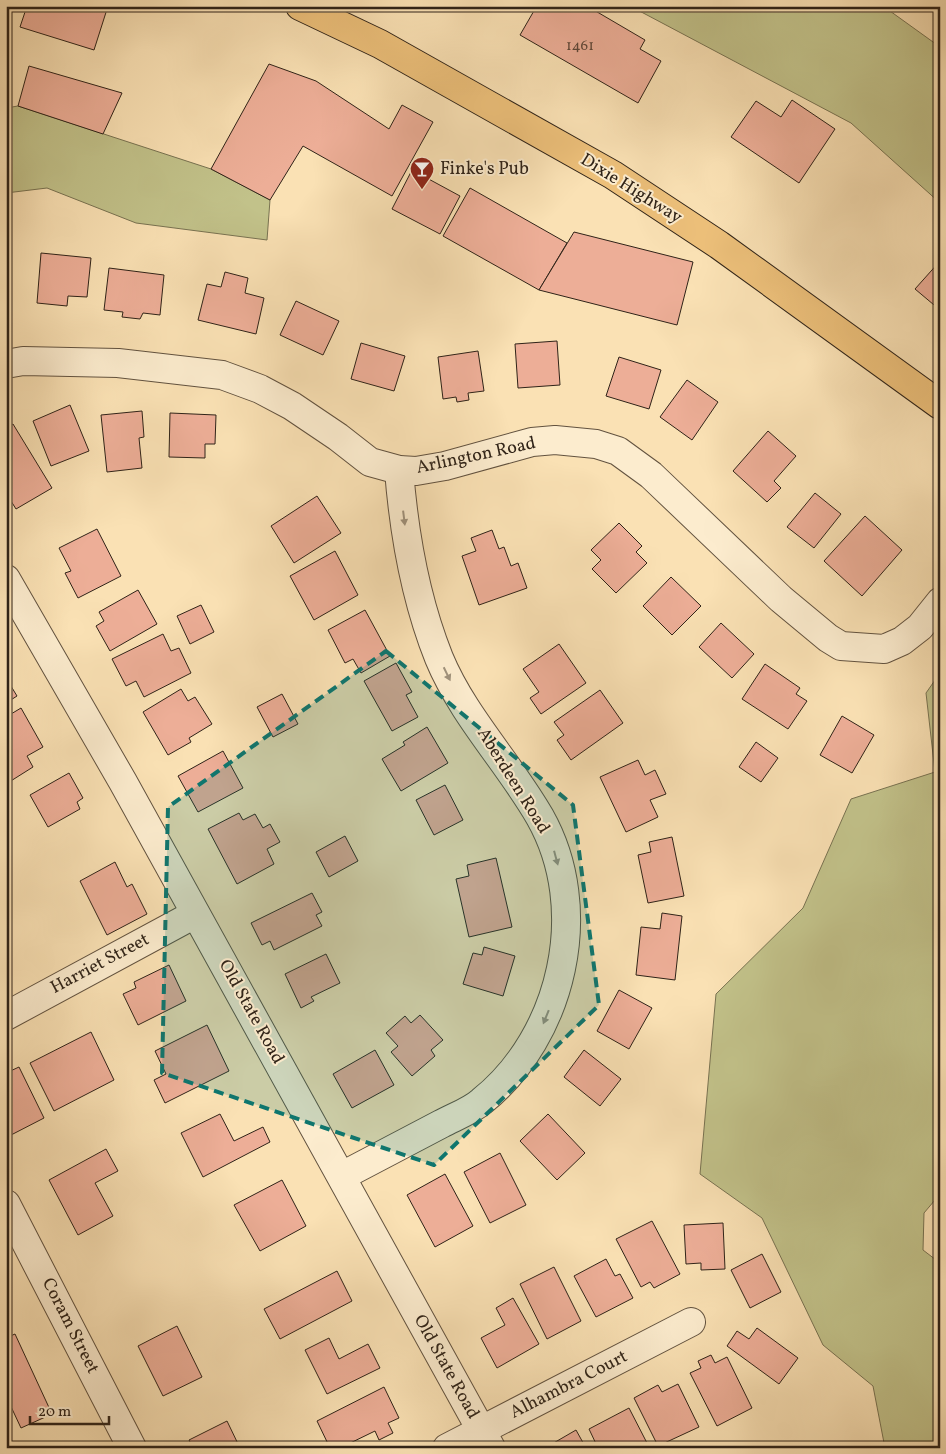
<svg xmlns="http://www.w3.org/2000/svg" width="946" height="1454" font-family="Vollkorn,serif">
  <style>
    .green { fill: #c2c28a; stroke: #787251 }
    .building { fill: #edae97; stroke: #2f2318 }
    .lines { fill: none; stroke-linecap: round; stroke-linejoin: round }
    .street-casing { stroke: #62523f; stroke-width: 30 }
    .primary-casing { stroke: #2f2318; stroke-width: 30 }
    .street { stroke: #fcecce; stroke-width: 28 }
    .primary { stroke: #edc07a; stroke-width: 28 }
    .oneway { fill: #a0927c }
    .marked { fill: #0f766e; fill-opacity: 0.2; stroke: #0f766e; stroke-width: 4; stroke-dasharray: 10 6; stroke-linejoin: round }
    .labels { text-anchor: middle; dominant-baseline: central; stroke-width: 4; stroke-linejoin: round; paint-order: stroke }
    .number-label { font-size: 15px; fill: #5e4638 }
    .poi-label { font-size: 18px; fill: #2f2318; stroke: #fcecce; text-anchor: start }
    .street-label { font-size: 18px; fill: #2f2318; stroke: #fcecce }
  </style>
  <rect width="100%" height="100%" fill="#fae1b4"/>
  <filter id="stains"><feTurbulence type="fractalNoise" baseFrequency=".004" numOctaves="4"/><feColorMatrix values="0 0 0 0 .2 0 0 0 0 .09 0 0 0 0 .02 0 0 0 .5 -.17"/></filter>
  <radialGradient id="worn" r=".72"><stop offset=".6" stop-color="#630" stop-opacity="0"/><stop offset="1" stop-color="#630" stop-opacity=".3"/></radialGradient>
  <g class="green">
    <polygon points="630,6 883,6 940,47 940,203 851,123"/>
    <polygon points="18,106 211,169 270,200 267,240 136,223 47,188 6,193 6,108"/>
    <polygon points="940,673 940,1194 924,1213 923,1250 940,1263 940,1448 885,1448 873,1386 823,1345 762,1218 700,1174 716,994 803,908 851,799 935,772 926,693"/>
  </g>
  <g class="building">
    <polygon points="27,6 108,6 94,50 20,27"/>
    <polygon points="530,6 587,6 645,40 640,49 661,61 638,103 520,35 535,9"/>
    <polygon points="269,64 316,81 389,129 402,105 433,122 392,196 303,146 270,200 211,169"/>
    <polygon points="29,66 122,93 103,134 18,106"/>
    <polygon points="792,100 835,129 799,183 731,137 756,101 781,117"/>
    <polygon points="412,170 460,196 440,234 392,209"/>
    <polygon points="470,188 567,243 539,290 443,236"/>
    <polygon points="574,232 693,262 677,325 539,290"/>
    <polygon points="41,253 91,258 87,297 68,296 67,306 37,303"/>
    <polygon points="940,261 940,310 915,289"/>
    <polygon points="109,268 164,275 160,315 143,313 140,319 122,317 123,312 104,310"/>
    <polygon points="225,272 248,278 245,293 264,298 256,334 198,320 207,284 221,287"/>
    <polygon points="296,301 339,321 323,355 280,335"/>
    <polygon points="557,341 560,385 518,388 515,344"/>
    <polygon points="361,343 405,356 394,391 351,379"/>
    <polygon points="478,351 484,391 468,393 469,400 457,402 456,397 443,399 438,357"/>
    <polygon points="619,357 661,370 649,409 606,396"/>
    <polygon points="687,380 718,402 692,440 660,417"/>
    <polygon points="70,405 89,451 51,466 33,421"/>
    <polygon points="142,411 144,437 139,438 142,468 107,472 101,415"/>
    <polygon points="170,413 216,415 215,444 205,444 205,458 169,457"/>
    <polygon points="13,424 52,488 16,509 6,493 6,428"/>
    <polygon points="768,431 796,456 774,481 781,488 767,502 733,471"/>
    <polygon points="815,493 841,514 814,548 787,527"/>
    <polygon points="317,496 341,533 294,563 271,526"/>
    <polygon points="865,516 902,550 862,596 824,561"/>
    <polygon points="619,523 642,546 636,552 647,563 616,593 592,569 601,560 591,550"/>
    <polygon points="97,529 121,576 78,598 65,573 71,571 59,548"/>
    <polygon points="492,530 499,549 504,547 511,566 518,563 527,588 479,605 462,556 476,551 471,538"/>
    <polygon points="335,551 358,595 314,620 290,576"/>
    <polygon points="671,577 701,606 672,635 643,606"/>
    <polygon points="138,590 157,624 110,651 96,626 104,621 99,612"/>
    <polygon points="201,605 214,632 190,644 177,616"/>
    <polygon points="365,610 390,656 361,673 353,659 345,663 328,630"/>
    <polygon points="721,623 754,654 732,678 699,647"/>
    <polygon points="163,634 171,651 179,648 191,673 144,697 136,681 126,686 112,659"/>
    <polygon points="559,644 586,683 541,714 530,698 539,692 523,669"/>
    <polygon points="396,663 412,692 406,695 418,717 392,731 364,681"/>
    <polygon points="765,664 800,688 796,694 807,701 788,729 742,699"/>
    <polygon points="6,678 17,696 6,703"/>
    <polygon points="181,689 188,701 195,697 212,724 189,738 191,742 168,755 143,712"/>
    <polygon points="600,690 623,723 571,760 557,740 564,735 554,722"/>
    <polygon points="282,694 298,724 273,737 257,707"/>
    <polygon points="21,708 43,747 27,756 33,767 6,784 6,717"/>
    <polygon points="842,716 874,735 852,773 820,755"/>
    <polygon points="427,727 448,763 401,791 382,759 405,745 403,742"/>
    <polygon points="756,742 778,758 761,782 739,767"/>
    <polygon points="223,751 243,788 198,812 178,776"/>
    <polygon points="638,760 645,775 655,770 666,794 650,800 658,817 626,832 600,777"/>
    <polygon points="69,773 83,798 77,802 80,809 48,827 30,795"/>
    <polygon points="445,785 463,820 434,835 416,800"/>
    <polygon points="239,813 243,820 255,814 263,828 270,824 280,842 267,849 274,864 237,884 208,829"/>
    <polygon points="345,836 358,861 329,877 316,852"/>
    <polygon points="672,837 684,896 648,903 638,855 651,852 649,842"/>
    <polygon points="496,858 512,927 469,937 456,879 469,876 467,865"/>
    <polygon points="115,862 127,887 132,884 147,914 107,935 80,881"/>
    <polygon points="312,893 322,912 316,915 322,926 274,950 270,941 262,945 251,923"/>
    <polygon points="662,913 682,916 675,980 636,975 641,927 660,929"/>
    <polygon points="484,947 515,956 503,996 463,984 473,953 482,955"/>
    <polygon points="326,954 340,983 311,997 314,1001 301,1008 285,974"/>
    <polygon points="169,965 186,1001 138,1025 123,994 136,988 134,982"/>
    <polygon points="619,990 652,1008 629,1049 597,1031"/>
    <polygon points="420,1015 443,1040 431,1050 435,1056 412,1076 391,1052 398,1046 386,1033 405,1016 411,1023"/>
    <polygon points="207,1025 229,1071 165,1103 154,1080 166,1074 155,1051"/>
    <polygon points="91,1032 114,1080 54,1111 30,1063"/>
    <polygon points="375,1050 394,1085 352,1108 333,1074"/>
    <polygon points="584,1050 621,1079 600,1106 564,1077"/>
    <polygon points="19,1067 44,1118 11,1135 6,1126 6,1073"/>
    <polygon points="220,1114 234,1141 263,1127 270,1142 203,1177 181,1133"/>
    <polygon points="548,1114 585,1153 557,1180 520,1141"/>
    <polygon points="106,1149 118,1171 95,1183 113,1216 78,1235 49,1180"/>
    <polygon points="500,1153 526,1205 490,1223 464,1172"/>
    <polygon points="445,1174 473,1226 435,1247 407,1195"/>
    <polygon points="282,1180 306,1226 260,1251 234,1205"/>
    <polygon points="652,1221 680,1274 654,1288 650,1282 641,1287 616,1239"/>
    <polygon points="723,1223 725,1269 701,1270 701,1263 686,1264 684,1225"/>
    <polygon points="762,1254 781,1292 750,1308 731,1270"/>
    <polygon points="606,1259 615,1276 620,1274 633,1298 596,1317 574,1276"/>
    <polygon points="554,1267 581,1321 547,1339 520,1284"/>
    <polygon points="337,1271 352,1301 280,1339 264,1309"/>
    <polygon points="513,1298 539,1344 497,1368 481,1338 505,1325 496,1308"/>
    <polygon points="177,1326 202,1377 163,1396 138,1346"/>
    <polygon points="757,1328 798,1358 779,1384 727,1346 737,1331 749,1339"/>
    <polygon points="15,1334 52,1414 21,1428 6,1396 6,1338"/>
    <polygon points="329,1338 339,1359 368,1344 380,1368 327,1394 305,1350"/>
    <polygon points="711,1355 715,1363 727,1357 752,1408 717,1426 690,1373 701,1368 698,1361"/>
    <polygon points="678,1384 699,1427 658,1446 634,1398 658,1385 662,1392"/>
    <polygon points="384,1387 399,1418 388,1423 393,1433 379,1440 375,1431 340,1448 330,1448 317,1421"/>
    <polygon points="629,1408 647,1443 638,1448 609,1448 608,1445 598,1448 589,1429"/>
    <polygon points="227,1421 240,1448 193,1448 189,1440"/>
    <polygon points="576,1430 586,1448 545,1448"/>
  </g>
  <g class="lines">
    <defs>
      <g id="street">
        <polyline points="6,364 23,361 118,363 222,375 260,389 292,406 338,437 370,462 399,470 416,471 445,466 532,442 555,440 596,444 618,451 651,475 781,599 828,638 841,646 884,649 902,641 920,627 940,602"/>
        <polyline points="6,579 123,782 491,1448"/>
        <polyline points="6,1016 195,914"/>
        <path d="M342 1176C375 1159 408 1141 441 1124 454 1117 471 1111 482 1101 563 1036 592 909 540 817 509 763 463 716 439 658 415 598 404 534 399 470"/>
        <polyline points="6,1204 132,1448"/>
        <polyline points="447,1448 691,1322"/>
      </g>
      <polyline id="primary" points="300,6 380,44 613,175 719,245 940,405"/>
    </defs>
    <use href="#street" class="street-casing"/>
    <use href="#primary" class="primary-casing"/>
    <use href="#street" class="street"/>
    <use href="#primary" class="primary"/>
  </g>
  <defs><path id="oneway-solid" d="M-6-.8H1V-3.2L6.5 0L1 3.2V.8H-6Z" transform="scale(1.25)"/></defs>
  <g class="oneway">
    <use href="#oneway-solid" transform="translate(404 518) rotate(83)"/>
    <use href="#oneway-solid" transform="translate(447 674) rotate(64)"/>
    <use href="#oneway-solid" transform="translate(556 858) rotate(75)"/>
    <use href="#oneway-solid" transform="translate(546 1017) rotate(112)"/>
  </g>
  <path class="marked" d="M386 651 573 805 599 1005 434 1165 162 1073 168 807Z"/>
  <defs>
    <symbol id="bar-pin" viewBox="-11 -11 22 30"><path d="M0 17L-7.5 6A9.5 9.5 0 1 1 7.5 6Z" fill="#8f2418" stroke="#fcecce"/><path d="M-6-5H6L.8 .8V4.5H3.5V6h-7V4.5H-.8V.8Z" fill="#fff"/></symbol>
  </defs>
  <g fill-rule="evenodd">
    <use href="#bar-pin" x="408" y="155" width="28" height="38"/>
  </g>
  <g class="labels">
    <g class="number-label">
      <text x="580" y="46">1461</text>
    </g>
    <g class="poi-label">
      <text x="440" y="169">Finke's Pub</text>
    </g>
    <g class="street-label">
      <text transform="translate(631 189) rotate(32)">Dixie Highway</text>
      <text transform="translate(476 456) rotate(-12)">Arlington Road</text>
      <text transform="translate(513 781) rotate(58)">Aberdeen Road</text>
      <text transform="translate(100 964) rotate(-28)">Harriet Street</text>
      <text transform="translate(251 1012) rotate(61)">Old State Road</text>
      <text transform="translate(70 1326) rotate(63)">Coram Street</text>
      <text transform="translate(446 1367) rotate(61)">Old State Road</text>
      <text transform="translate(569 1385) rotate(-27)">Alhambra Court</text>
    </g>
  </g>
  <rect width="946" height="1454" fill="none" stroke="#fae1b4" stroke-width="25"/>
  <rect x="8" y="8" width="931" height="1439" fill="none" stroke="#2f2318" stroke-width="2.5"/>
  <rect x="12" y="12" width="921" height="1429" fill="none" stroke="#2f2318"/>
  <path d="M30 1416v8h79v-8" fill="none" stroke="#2f2318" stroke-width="2.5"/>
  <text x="38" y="1416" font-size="15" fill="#2f2318" stroke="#fcecce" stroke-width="4" paint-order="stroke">20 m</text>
  <rect width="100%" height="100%" filter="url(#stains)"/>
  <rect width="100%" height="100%" fill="url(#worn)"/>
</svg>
